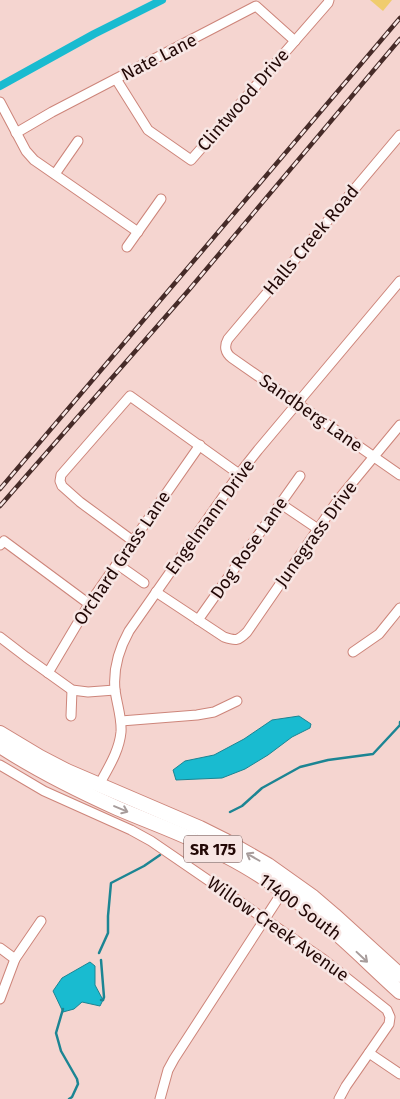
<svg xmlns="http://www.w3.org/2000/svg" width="400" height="1099" font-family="'Fira Sans',sans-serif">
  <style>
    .green { fill: #f0cc6d }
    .water { fill: #19bbd0; stroke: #1c8593 }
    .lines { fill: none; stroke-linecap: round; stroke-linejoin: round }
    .stream { stroke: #1c8593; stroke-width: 2.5 }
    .canal { stroke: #19bbd0; stroke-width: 8 }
    .street-casing { stroke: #cd857a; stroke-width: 11 }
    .primary-casing { stroke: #cd857a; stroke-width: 16 }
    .street { stroke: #fff; stroke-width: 9 }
    .primary { stroke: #fff; stroke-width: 14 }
    .rail-casing { stroke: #462b28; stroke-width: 4.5 }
    .rail { stroke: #f7e6e4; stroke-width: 2.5; stroke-dasharray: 8; stroke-linecap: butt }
    .oneway { stroke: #a79c9b }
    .labels { text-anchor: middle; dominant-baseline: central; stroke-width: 5; stroke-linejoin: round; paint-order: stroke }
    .shield { fill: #f7e6e4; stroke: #624b49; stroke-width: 1 }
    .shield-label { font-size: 16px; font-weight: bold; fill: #220806 }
    .street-label { font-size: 18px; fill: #220806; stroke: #f7e6e4 }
  </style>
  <rect width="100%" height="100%" fill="#f5d5d0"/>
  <polygon class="green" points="370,0 392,0 383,11"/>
  <g class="water">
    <polygon points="299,716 311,724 310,728 292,737 268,755 245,769 222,778 176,780 173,770 185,761 214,755 244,739 272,720"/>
    <polygon points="90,962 95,966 95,985 103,1000 100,1006 82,1002 74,1009 63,1012 53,991 62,978"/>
  </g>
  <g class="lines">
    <g class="stream">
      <polyline points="230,812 242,806 262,788 300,767 328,760 373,754 400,725 400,722"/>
      <polyline points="99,953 108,933 108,916 111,883 144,866 160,855"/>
      <polyline points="101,1000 103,1000 104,997 101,960"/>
      <polyline points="63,1009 56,1033 61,1051 77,1079 78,1084 72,1097 69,1099"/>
    </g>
    <polyline class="canal" points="0,86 94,34 162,0"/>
    <defs>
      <g id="street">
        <polyline points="116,79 148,130 191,160 328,3 329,0"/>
        <polyline points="0,102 26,151 34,160 138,232"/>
        <polyline points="16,133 52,112 256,6 295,41"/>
        <path d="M400 135 228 339C224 346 225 353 232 358L400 475"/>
        <polyline points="55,174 78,141"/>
        <polyline points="127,247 161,199"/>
        <polyline points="281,504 318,529"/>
        <polyline points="133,541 80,502 62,486 60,481 61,475 130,396 239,474"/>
        <polyline points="0,545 4,541 89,604"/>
        <polyline points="117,564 144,583"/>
        <path d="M156 592 224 637C236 641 238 641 247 632L338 500 400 425"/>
        <polyline points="198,620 300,476"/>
        <polyline points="0,637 26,657 72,690 88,692 115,690"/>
        <polyline points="353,652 379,634 400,608"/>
        <polyline points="48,673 89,604 200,445"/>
        <polyline points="71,716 72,690"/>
        <polyline points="121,721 197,715 214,712 237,701"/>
        <polyline points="0,765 44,791 131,830 151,841 323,959 387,1010 390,1017 389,1024 346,1086 339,1099"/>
        <path d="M99 785C108 768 119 752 121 732 122 718 117 705 115 690 113 669 119 649 129 631L239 474 258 450 400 281"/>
        <polyline points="0,948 15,959"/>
        <polyline points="0,999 15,959 41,921"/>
        <polyline points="369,1053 400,1074"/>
        <polyline points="160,1099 168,1070 174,1059 283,891"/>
      </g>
      <g id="primary">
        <polyline points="0,733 40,757 67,771 200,828 226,841 268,865 313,897 334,915 400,975"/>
        <path d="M0 746C37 770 77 790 117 808 154 824 193 837 228 857 257 872 284 891 310 911 342 936 370 965 400 992"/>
      </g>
    </defs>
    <use href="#street" class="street-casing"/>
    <use href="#primary" class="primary-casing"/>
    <use href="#street" class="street"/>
    <use href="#primary" class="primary"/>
    <defs>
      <g id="rail">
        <polyline points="0,489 400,18"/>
        <polyline points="0,506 188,291 400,39"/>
      </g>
    </defs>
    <use href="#rail" class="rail-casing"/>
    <use href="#rail" class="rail"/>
  </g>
  <defs><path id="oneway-shaft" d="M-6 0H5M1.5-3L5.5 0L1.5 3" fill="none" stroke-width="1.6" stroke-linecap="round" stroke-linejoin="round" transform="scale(1.25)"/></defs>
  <g class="oneway">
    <use href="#oneway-shaft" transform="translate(121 809) rotate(23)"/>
    <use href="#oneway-shaft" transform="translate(253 857) rotate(-150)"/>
    <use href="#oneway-shaft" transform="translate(362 957) rotate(43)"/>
  </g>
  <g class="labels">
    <rect class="shield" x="184" y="835.5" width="58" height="27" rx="4"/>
    <g class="shield-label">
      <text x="213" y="849">SR 175</text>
    </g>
    <g class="street-label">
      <text transform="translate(159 57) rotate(-27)">Nate Lane</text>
      <text transform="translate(243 100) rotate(-49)">Clintwood Drive</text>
      <text transform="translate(311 240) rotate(-50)">Halls Creek Road</text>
      <text transform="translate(311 413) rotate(35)">Sandberg Lane</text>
      <text transform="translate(210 517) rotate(-54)">Engelmann Drive</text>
      <text transform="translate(316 534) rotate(-54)">Junegrass Drive</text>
      <text transform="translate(249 548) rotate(-55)">Dog Rose Lane</text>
      <text transform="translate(122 558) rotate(-56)">Orchard Grass Lane</text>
      <text transform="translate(300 907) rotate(37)">11400 South</text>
      <text transform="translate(278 929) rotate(35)">Willow Creek Avenue</text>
    </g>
  </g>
</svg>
